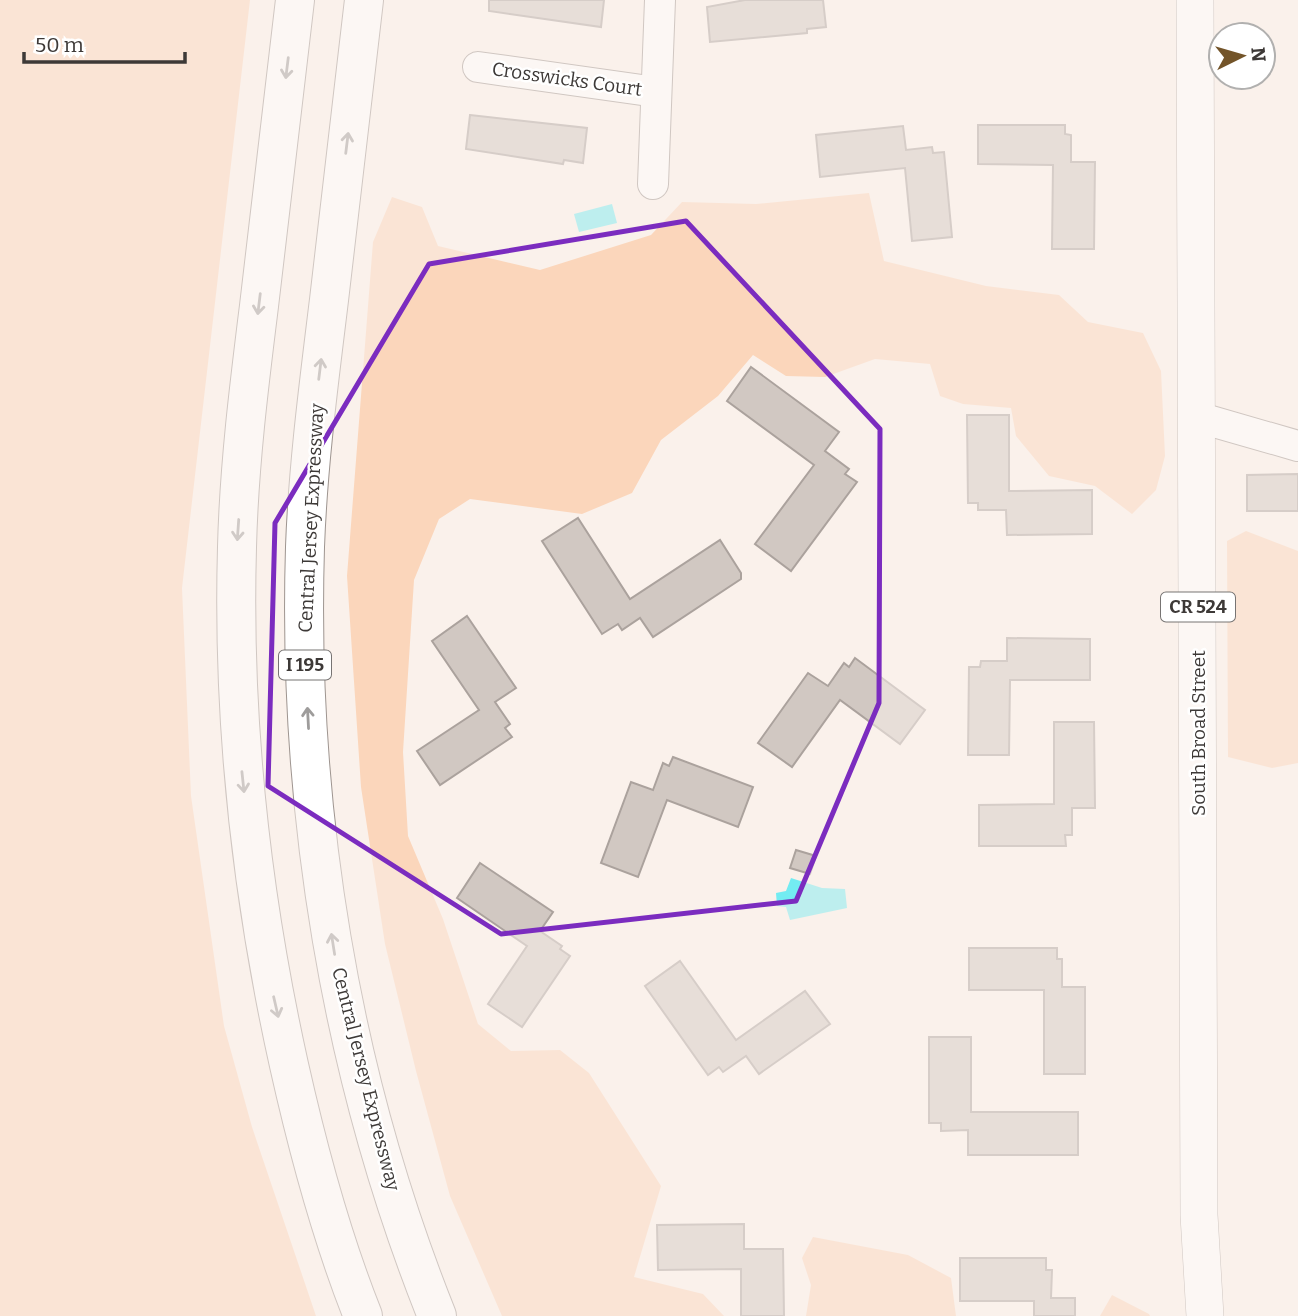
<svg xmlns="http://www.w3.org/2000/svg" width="1298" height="1316" font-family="Bitter,serif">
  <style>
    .green { fill: #fbd6bb }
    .water { fill: #73ecf2 }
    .building { fill: #d1c8c2; stroke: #aba29d; stroke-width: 2 }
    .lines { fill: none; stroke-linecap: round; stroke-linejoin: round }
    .minor-casing { stroke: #9e9590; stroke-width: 32 }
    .major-casing { stroke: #9e9590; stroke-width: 38 }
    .highway-casing { stroke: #9e9590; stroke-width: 40 }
    .minor { stroke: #fff; stroke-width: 30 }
    .major { stroke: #fff; stroke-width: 37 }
    .highway { stroke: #fff; stroke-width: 38 }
    .oneway { stroke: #9e9c9b }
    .marked { fill: none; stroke: #7b2cbf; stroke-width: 5; stroke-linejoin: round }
    .labels { text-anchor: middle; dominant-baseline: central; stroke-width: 5; stroke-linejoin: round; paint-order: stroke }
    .shield { fill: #fff; stroke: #777473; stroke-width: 2 }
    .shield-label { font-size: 18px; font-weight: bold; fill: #3d3937 }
    .street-label { font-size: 19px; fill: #3d3937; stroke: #fff }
  </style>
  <rect width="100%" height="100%" fill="#faf1eb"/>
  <g class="green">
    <polygon points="0,0 250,0 182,588 191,796 224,1026 252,1127 316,1316 0,1316"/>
    <polygon points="869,193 884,261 986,286 1059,295 1088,322 1143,333 1161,371 1165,456 1156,490 1132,514 1095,486 1049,476 1016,436 1011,408 963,404 940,396 930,364 875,359 825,377 786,376 753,355 718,396 661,440 632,493 582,514 470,499 439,519 414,580 403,752 408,836 443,919 478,1024 511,1051 560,1050 589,1073 661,1186 634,1277 703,1294 724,1316 502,1316 450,1196 416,1071 385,944 361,787 347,576 373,242 392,197 422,207 438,246 540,270 651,235 682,202 756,204"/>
    <polygon points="1246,531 1298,551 1298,763 1272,768 1228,757 1227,541"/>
    <polygon points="813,1237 908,1255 951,1278 956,1316 806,1316 811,1285 802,1258"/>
    <polygon points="1112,1295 1149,1314 1150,1316 1100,1316"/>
  </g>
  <g class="water">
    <polygon points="612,204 617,223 579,232 574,214"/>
    <polygon points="791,878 822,888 845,889 847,908 790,920 786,907 777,906 776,893 786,891"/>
  </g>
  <g class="building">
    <polygon points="489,0 604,0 601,27 489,11"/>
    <polygon points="745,0 823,0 826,27 807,29 807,33 710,42 707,7"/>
    <polygon points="470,115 587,128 583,163 564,160 563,164 466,149"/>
    <polygon points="978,125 1065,125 1065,134 1071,135 1071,162 1095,162 1094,249 1052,249 1053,165 978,164"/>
    <polygon points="903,126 906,150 932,147 933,153 944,152 952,237 912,241 905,168 820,177 816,135"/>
    <polygon points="751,367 839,432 825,451 849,469 845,474 857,482 791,571 755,544 814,465 727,401"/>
    <polygon points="967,415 1009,415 1009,491 1092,490 1092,534 1007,535 1006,510 978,510 978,503 968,503"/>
    <polygon points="1298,474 1298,511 1247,511 1247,475"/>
    <polygon points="578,518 630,599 720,540 741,573 741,579 653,637 640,618 622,630 618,624 602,634 542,541"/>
    <polygon points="467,616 516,688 495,702 510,724 505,728 512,737 440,785 417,751 479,710 432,641"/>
    <polygon points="1007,638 1090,639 1090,680 1010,680 1009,755 968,755 969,667 980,667 981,661 1007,661"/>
    <polygon points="855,658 925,710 900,744 840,700 792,767 758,743 808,673 828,686 844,663 849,667"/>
    <polygon points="1054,722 1094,722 1095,808 1072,808 1072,835 1065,835 1066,846 979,846 979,805 1054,804"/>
    <polygon points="673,757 753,787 738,827 667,800 638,877 601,863 631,782 653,790 663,763 669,766"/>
    <polygon points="796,850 816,856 810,874 790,868"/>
    <polygon points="480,863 553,912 540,931 562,946 560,949 570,956 522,1027 488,1004 527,946 457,898"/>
    <polygon points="969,948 1057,948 1057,959 1062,959 1062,987 1085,987 1085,1074 1044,1074 1044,990 969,990"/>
    <polygon points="680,961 736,1040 805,991 830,1024 759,1074 746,1056 723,1072 719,1067 708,1075 645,986"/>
    <polygon points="929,1037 971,1037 971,1112 1078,1112 1078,1155 968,1155 968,1130 941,1131 941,1123 929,1123"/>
    <polygon points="744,1224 744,1249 783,1249 784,1316 741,1316 741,1269 658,1270 657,1225"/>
    <polygon points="960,1258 1046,1258 1046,1270 1052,1270 1051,1298 1075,1298 1075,1316 1034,1316 1034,1301 960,1301"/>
  </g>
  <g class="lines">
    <defs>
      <g id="minor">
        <polyline points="478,67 656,92"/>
        <polyline points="653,184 660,0"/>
        <polyline points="1197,417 1298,446"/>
      </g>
      <polyline id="major" points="1195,0 1199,1215 1205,1316"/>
      <g id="highway">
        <path d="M295 0C283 102 271 204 259 306 249 386 239 466 237 547 232 722 251 894 289 1065 308 1150 331 1236 363 1316"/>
        <path d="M364 0C352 100 340 200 329 300 319 382 308 464 305 547 297 807 340 1074 437 1316"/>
      </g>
    </defs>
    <use href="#minor" class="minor-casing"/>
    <use href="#major" class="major-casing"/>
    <use href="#highway" class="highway-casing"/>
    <use href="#minor" class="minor"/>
    <use href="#major" class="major"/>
    <use href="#highway" class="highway"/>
  </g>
  <defs><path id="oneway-shaft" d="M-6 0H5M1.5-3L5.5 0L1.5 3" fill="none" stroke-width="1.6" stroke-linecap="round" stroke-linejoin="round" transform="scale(1.75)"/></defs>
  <g class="oneway">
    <use href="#oneway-shaft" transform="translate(287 68) rotate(97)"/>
    <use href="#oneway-shaft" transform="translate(347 143) rotate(-83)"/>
    <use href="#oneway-shaft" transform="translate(259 304) rotate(97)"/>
    <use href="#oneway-shaft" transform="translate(320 369) rotate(-83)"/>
    <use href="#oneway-shaft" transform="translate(238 530) rotate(94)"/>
    <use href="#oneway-shaft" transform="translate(308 718) rotate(-93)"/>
    <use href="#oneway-shaft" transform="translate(243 782) rotate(84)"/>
    <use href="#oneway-shaft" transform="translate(333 944) rotate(-99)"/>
    <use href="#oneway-shaft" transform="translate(276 1007) rotate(77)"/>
  </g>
  <path d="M0 0H1298V1316H0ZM686 221 880 429 879 703 796 901 501 934 268 786 275 523 429 264Z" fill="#faf1eb" fill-opacity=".55" fill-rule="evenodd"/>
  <path class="marked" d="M686 221 880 429 879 703 796 901 501 934 268 786 275 523 429 264Z"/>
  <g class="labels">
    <g class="shield">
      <rect x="1161" y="592.5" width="74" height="29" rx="5"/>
      <rect x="279" y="650.5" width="52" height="29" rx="5"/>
    </g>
    <g class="shield-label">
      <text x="1198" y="607">CR 524</text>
      <text x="305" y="665">I 195</text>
    </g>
    <g class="street-label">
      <text transform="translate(567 79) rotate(8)">Crosswicks Court</text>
      <text transform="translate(311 518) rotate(-87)">Central Jersey Expressway</text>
      <text transform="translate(1198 733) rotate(-90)">South Broad Street</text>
      <text transform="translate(366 1079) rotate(76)">Central Jersey Expressway</text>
    </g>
  </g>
  <g transform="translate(1242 56) rotate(85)"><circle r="33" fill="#ffffff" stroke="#b1b0af" stroke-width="2"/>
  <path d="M0-5L12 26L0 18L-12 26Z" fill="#735429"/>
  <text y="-10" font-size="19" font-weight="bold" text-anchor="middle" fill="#3d3937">N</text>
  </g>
  <path d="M24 52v10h161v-10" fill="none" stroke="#3d3937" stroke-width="3.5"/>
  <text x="35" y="52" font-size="21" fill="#3d3937" stroke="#ffffff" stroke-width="5" paint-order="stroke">50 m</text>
</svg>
